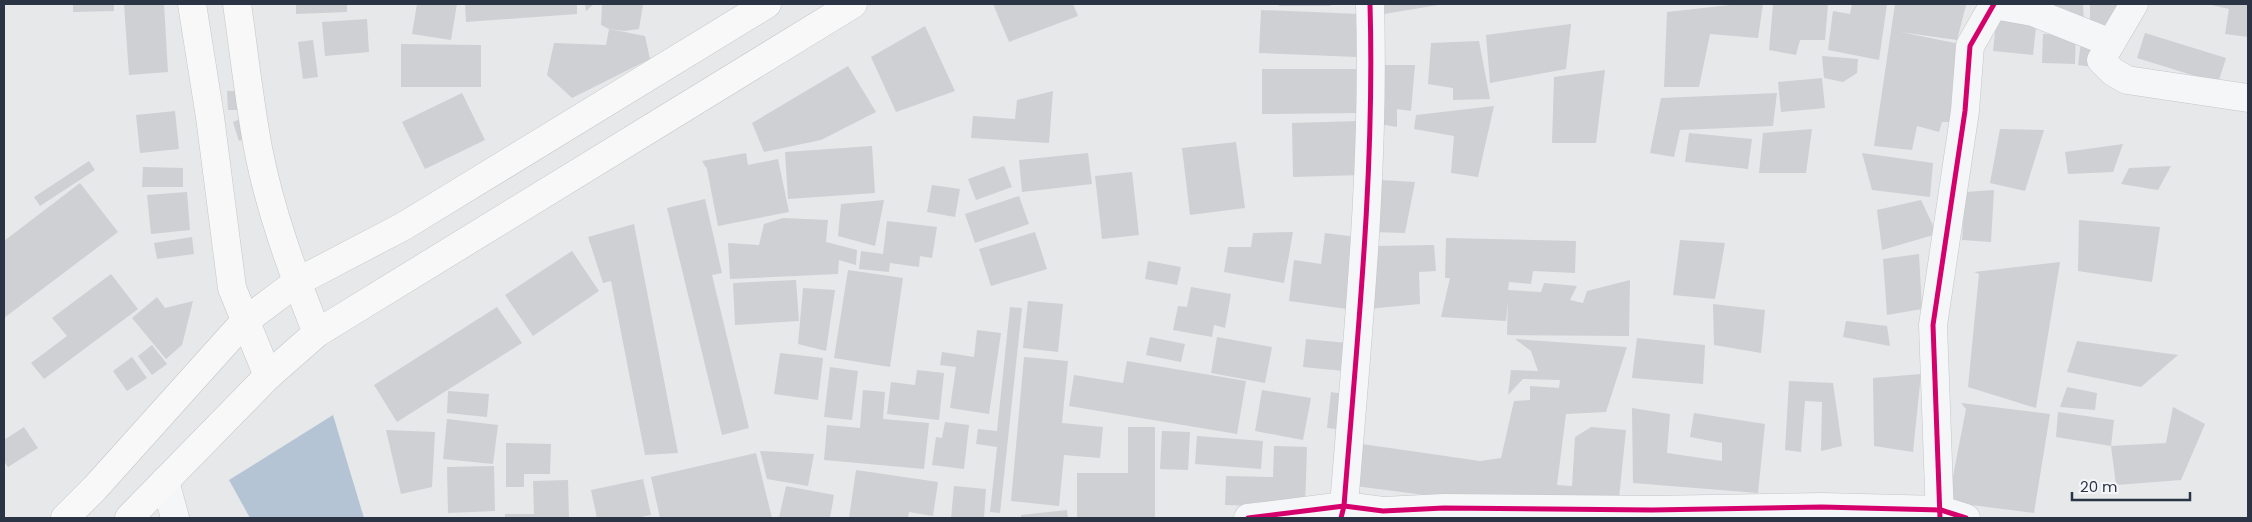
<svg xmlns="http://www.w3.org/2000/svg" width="2252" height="522" font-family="Poppins,sans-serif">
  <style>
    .water { fill: #b4c4d5 }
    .building { fill: #ced0d3 }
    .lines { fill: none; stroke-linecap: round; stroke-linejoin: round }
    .street-casing { stroke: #c4c6c8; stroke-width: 29 }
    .secondary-casing { stroke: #c4c6c8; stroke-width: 29 }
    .street { stroke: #f5f6f7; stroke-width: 28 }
    .secondary { stroke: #f8f8f8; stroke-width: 28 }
    .cycleway-casing { stroke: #f4f6f9; stroke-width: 8 }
    .cycleway { stroke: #d6006c; stroke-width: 5 }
  </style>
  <rect width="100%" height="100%" fill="#e6e8ea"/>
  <polygon class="water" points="333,415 364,518 250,518 229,480"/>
  <g class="building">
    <polygon points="73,4 114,4 114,11 73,12"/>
    <polygon points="124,4 164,4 168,72 129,75"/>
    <polygon points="296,4 347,4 347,12 296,14"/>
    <polygon points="417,4 457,4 451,40 412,34"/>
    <polygon points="465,4 577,4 577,14 466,22"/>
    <polygon points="585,4 594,4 586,11"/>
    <polygon points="617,4 643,5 639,29 624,31 609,29 601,25 602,5"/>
    <polygon points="993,4 1073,4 1078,16 1009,42"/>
    <polygon points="1279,4 1334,4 1330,6 1279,6"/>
    <polygon points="1376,4 1438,4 1438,5 1378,15"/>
    <polygon points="1739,4 1763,4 1758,38 1710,34 1699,87 1664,87 1667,12"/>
    <polygon points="1773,4 1828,4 1825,40 1800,40 1796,55 1769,50"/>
    <polygon points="1852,4 1887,4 1879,60 1828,50 1833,11 1850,14"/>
    <polygon points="1895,4 1966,5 1957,40 1900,32 1970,46 1954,122 1942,122 1939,132 1917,126 1912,150 1874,146"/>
    <polygon points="2039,4 2083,4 2084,22"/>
    <polygon points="2090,4 2124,4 2108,34 2090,29"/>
    <polygon points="2207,4 2248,4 2248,37 2225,34 2229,9"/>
    <polygon points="1261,10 1360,14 1358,57 1259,53"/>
    <polygon points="1997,14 2037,18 2033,55 1993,51"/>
    <polygon points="367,19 369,52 325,56 322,22"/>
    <polygon points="1571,24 1566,69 1490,83 1486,35"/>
    <polygon points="925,26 955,91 896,112 871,57"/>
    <polygon points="609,29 645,36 650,59 572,98 547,75 554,43 606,45"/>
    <polygon points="2145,33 2226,58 2218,83 2137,58"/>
    <polygon points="2043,34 2076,35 2075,64 2042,63"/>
    <polygon points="313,40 318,77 303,79 298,42"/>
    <polygon points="1479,41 1490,99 1453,100 1453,88 1428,84 1431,43"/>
    <polygon points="2081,41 2096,43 2092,67 2078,65"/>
    <polygon points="401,44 481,45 481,87 401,87"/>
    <polygon points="1822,56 1858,59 1857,73 1843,82 1824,78"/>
    <polygon points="1378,65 1415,65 1411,111 1397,109 1397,127 1373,123"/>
    <polygon points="848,66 876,112 821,140 764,152 752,123"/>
    <polygon points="1262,69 1358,69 1359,113 1262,114"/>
    <polygon points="1605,70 1596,143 1552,143 1554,77"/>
    <polygon points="1822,78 1825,108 1781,112 1778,82"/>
    <polygon points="227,91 247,91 247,110 228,110"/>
    <polygon points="1053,91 1049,143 971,138 973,116 1015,119 1017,100"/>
    <polygon points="462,93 485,140 425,169 402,122"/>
    <polygon points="1777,93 1773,126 1680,130 1674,157 1650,153 1661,98"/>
    <polygon points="1494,106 1478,177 1451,173 1454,136 1414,129 1416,115"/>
    <polygon points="175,111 179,149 140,153 136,115"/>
    <polygon points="248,116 255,135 239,141 233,122"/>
    <polygon points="1359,121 1361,175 1293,177 1292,123"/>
    <polygon points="1812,129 1806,173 1759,173 1763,133"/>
    <polygon points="2000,129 2044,130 2025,191 1990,183"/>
    <polygon points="1689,133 1752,139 1748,169 1685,162"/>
    <polygon points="1236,142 1245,208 1190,215 1182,148"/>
    <polygon points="2123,144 2113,172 2068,174 2065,152"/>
    <polygon points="872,146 875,193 788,199 785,152"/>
    <polygon points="746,153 748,165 778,159 789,212 718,226 707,169 702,161"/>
    <polygon points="1088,153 1092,184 1022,192 1019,160"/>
    <polygon points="1862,153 1933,163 1930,197 1872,190"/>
    <polygon points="89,161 95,170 40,206 34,197"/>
    <polygon points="1004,166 1012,187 976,200 968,179"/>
    <polygon points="2171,166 2158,190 2121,184 2129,168"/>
    <polygon points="143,167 183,168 183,187 142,187"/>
    <polygon points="1132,172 1139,235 1102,239 1095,176"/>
    <polygon points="1381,180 1415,182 1405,233 1373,232"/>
    <polygon points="80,183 118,232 4,318 4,241"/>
    <polygon points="932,185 960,189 955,217 927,212"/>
    <polygon points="1994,190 1991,242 1962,240 1965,192"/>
    <polygon points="187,192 190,230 151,234 147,195"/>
    <polygon points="1019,196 1029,224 975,243 965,214"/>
    <polygon points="705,199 722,273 712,275 749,428 722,435 667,208"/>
    <polygon points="884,200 875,246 838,236 841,204"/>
    <polygon points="1921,200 1937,234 1882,250 1877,210"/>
    <polygon points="783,218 828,220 826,242 857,250 856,265 839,260 838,274 730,279 728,243 759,245 764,224"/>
    <polygon points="2079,220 2160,227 2152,282 2078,271"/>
    <polygon points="887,221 937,227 932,258 920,256 919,267 890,263 889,272 859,269 861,251 883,254"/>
    <polygon points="634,224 678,453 645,455 611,281 603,283 588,237"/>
    <polygon points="1035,232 1047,269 991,286 979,249"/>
    <polygon points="1293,232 1284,283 1224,272 1228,247 1251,247 1253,233"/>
    <polygon points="1325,233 1357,237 1347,309 1289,301 1294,260 1321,264"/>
    <polygon points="192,237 194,254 157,259 154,243"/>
    <polygon points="1446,238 1576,241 1575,273 1533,271 1531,284 1509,282 1508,290 1541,292 1544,283 1577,286 1570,300 1583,303 1587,291 1630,280 1629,336 1507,335 1508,301 1506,321 1441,317 1450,278 1445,278"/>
    <polygon points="1680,240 1725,243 1715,299 1673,295"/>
    <polygon points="1434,245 1436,271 1419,272 1420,304 1368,309 1375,246"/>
    <polygon points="572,251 599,291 533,336 505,295"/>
    <polygon points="1919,254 1922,309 1887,315 1883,259"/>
    <polygon points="1148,261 1181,267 1177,285 1145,279"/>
    <polygon points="2060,262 2036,408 1968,387 1979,274 1974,272"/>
    <polygon points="848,270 903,278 890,367 834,358"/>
    <polygon points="111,274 138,309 44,379 31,363 67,336 52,318"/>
    <polygon points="796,280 799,321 735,325 733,283"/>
    <polygon points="1191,287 1231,294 1225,328 1214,325 1212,337 1173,330 1178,306 1187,307"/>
    <polygon points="803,288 835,290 826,351 798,344"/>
    <polygon points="157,297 165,308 193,301 182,345 166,359 132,318"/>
    <polygon points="1028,301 1063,304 1058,352 1023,348"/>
    <polygon points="1713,304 1765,310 1761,353 1714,345"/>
    <polygon points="497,307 522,343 397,422 374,385"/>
    <polygon points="1010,307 1022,308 1000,513 990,512 997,447 976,444 978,429 997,431"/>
    <polygon points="1846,321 1887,326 1890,346 1843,337"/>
    <polygon points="977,330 1001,333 989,414 950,408 956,367 940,365 942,352 974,357"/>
    <polygon points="1150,337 1185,344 1181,362 1146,355"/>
    <polygon points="1217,337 1272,347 1265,383 1211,373"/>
    <polygon points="1637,338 1705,345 1703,384 1632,378"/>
    <polygon points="1306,339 1347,343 1344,371 1303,367"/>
    <polygon points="1515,339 1627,347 1606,412 1566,414 1557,485 1572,486 1575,437 1591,427 1626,430 1617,518 1603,518 1355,486 1362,444 1480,461 1501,458 1514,401 1530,400 1530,386 1559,388 1560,380 1523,379 1508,395 1511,370 1538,371 1531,351"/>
    <polygon points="2077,341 2178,355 2141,387 2067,372"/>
    <polygon points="152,345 167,364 152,375 138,356"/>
    <polygon points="780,353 823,358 818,400 774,394"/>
    <polygon points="132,357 147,378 127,391 113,371"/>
    <polygon points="1024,357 1068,361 1062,423 1103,427 1100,458 1064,455 1059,506 1011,501"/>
    <polygon points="1127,361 1246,381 1237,434 1069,406 1074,375 1123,383"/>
    <polygon points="830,367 858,371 852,420 824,417"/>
    <polygon points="917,370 944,373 939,420 887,414 891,382 915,385"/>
    <polygon points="1921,374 1913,452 1874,446 1873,378"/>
    <polygon points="1789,381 1833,383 1842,446 1821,451 1822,402 1805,401 1801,452 1785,450"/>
    <polygon points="2067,387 2097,393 2095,410 2060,407"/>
    <polygon points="863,390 885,392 883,419 929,423 924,469 824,460 827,425 860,428"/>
    <polygon points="1262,390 1311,398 1303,440 1255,431"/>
    <polygon points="448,391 489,394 487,417 447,413"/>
    <polygon points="1331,392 1349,395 1347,430 1327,428"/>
    <polygon points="1961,403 2050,414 2034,513 1948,502 1966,409"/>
    <polygon points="2173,407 2205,424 2181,480 2116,485 2111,446 2166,443"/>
    <polygon points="1632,408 1670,414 1667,453 1722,461 1722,443 1690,437 1694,413 1765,424 1758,493 1633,483"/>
    <polygon points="2058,412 2114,420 2111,446 2056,437"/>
    <polygon points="447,419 498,425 493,464 443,459"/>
    <polygon points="945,422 969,425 964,469 932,465 936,437 942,438"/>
    <polygon points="24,427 38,448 8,467 4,461 4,440"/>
    <polygon points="1128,427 1155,427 1155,518 1077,518 1077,473 1128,473"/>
    <polygon points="386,430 435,432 432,487 401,494"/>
    <polygon points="1162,431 1190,432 1188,470 1160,469"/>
    <polygon points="1197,436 1263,441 1261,469 1195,464"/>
    <polygon points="506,443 551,444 550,474 524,474 524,487 506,487"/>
    <polygon points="1274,446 1307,447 1305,507 1225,505 1226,476 1273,477"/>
    <polygon points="760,451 814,454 808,486 767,479"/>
    <polygon points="756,453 772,518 660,518 651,477"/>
    <polygon points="494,466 495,511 448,513 447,467"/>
    <polygon points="856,470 938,482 933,516 909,512 908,518 849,518"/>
    <polygon points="643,479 651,515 636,518 597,518 591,490"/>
    <polygon points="568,480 569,518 505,518 505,514 534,514 533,481"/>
    <polygon points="786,486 834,495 830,518 779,518"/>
    <polygon points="954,486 986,489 984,518 951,518"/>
    <polygon points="1067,510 1068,518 1021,518 1021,515"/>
  </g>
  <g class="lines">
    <defs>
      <g id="street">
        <polyline points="2134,4 2101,60 2113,72 2127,80 2248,98"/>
        <polyline points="1994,5 2033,12 2111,43"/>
        <polyline points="165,481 175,518"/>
        <polyline points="1248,518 1344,506 1383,511 1444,508 1652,510 1822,507 1941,510 1966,518"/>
        <path d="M1341 518 1344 506C1357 339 1375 172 1370 4"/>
        <polyline points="1940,518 1933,325 1965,111 1970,46 1994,4"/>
      </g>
      <g id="secondary">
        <polyline points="192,4 210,117 232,288 268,376"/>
        <path d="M237 4C244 52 249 100 258 148 270 211 293 273 317 333"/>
        <polyline points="65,518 95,488 245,321 297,282 404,226 767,4"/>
        <polyline points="129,518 268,376 317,333 853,4"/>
      </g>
    </defs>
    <use href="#street" class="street-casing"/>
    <use href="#secondary" class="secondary-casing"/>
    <use href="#street" class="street"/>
    <use href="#secondary" class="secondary"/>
    <defs>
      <g id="cycleway">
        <polyline points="1248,518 1344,506 1383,511 1444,508 1652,510 1822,507 1941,510 1966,518"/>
        <path d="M1341 518 1344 506C1357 339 1375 172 1370 4"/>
        <polyline points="1940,518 1933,325 1965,111 1970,46 1994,4"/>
      </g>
    </defs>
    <use href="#cycleway" class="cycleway-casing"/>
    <use href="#cycleway" class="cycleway"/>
  </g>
  <rect width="2252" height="522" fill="none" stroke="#2b3445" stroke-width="10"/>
  <path d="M2072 492v8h118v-8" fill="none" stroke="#2b3445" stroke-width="2.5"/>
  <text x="2080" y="492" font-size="15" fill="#2b3445" stroke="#f4f6f9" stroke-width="4" paint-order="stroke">20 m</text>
</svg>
